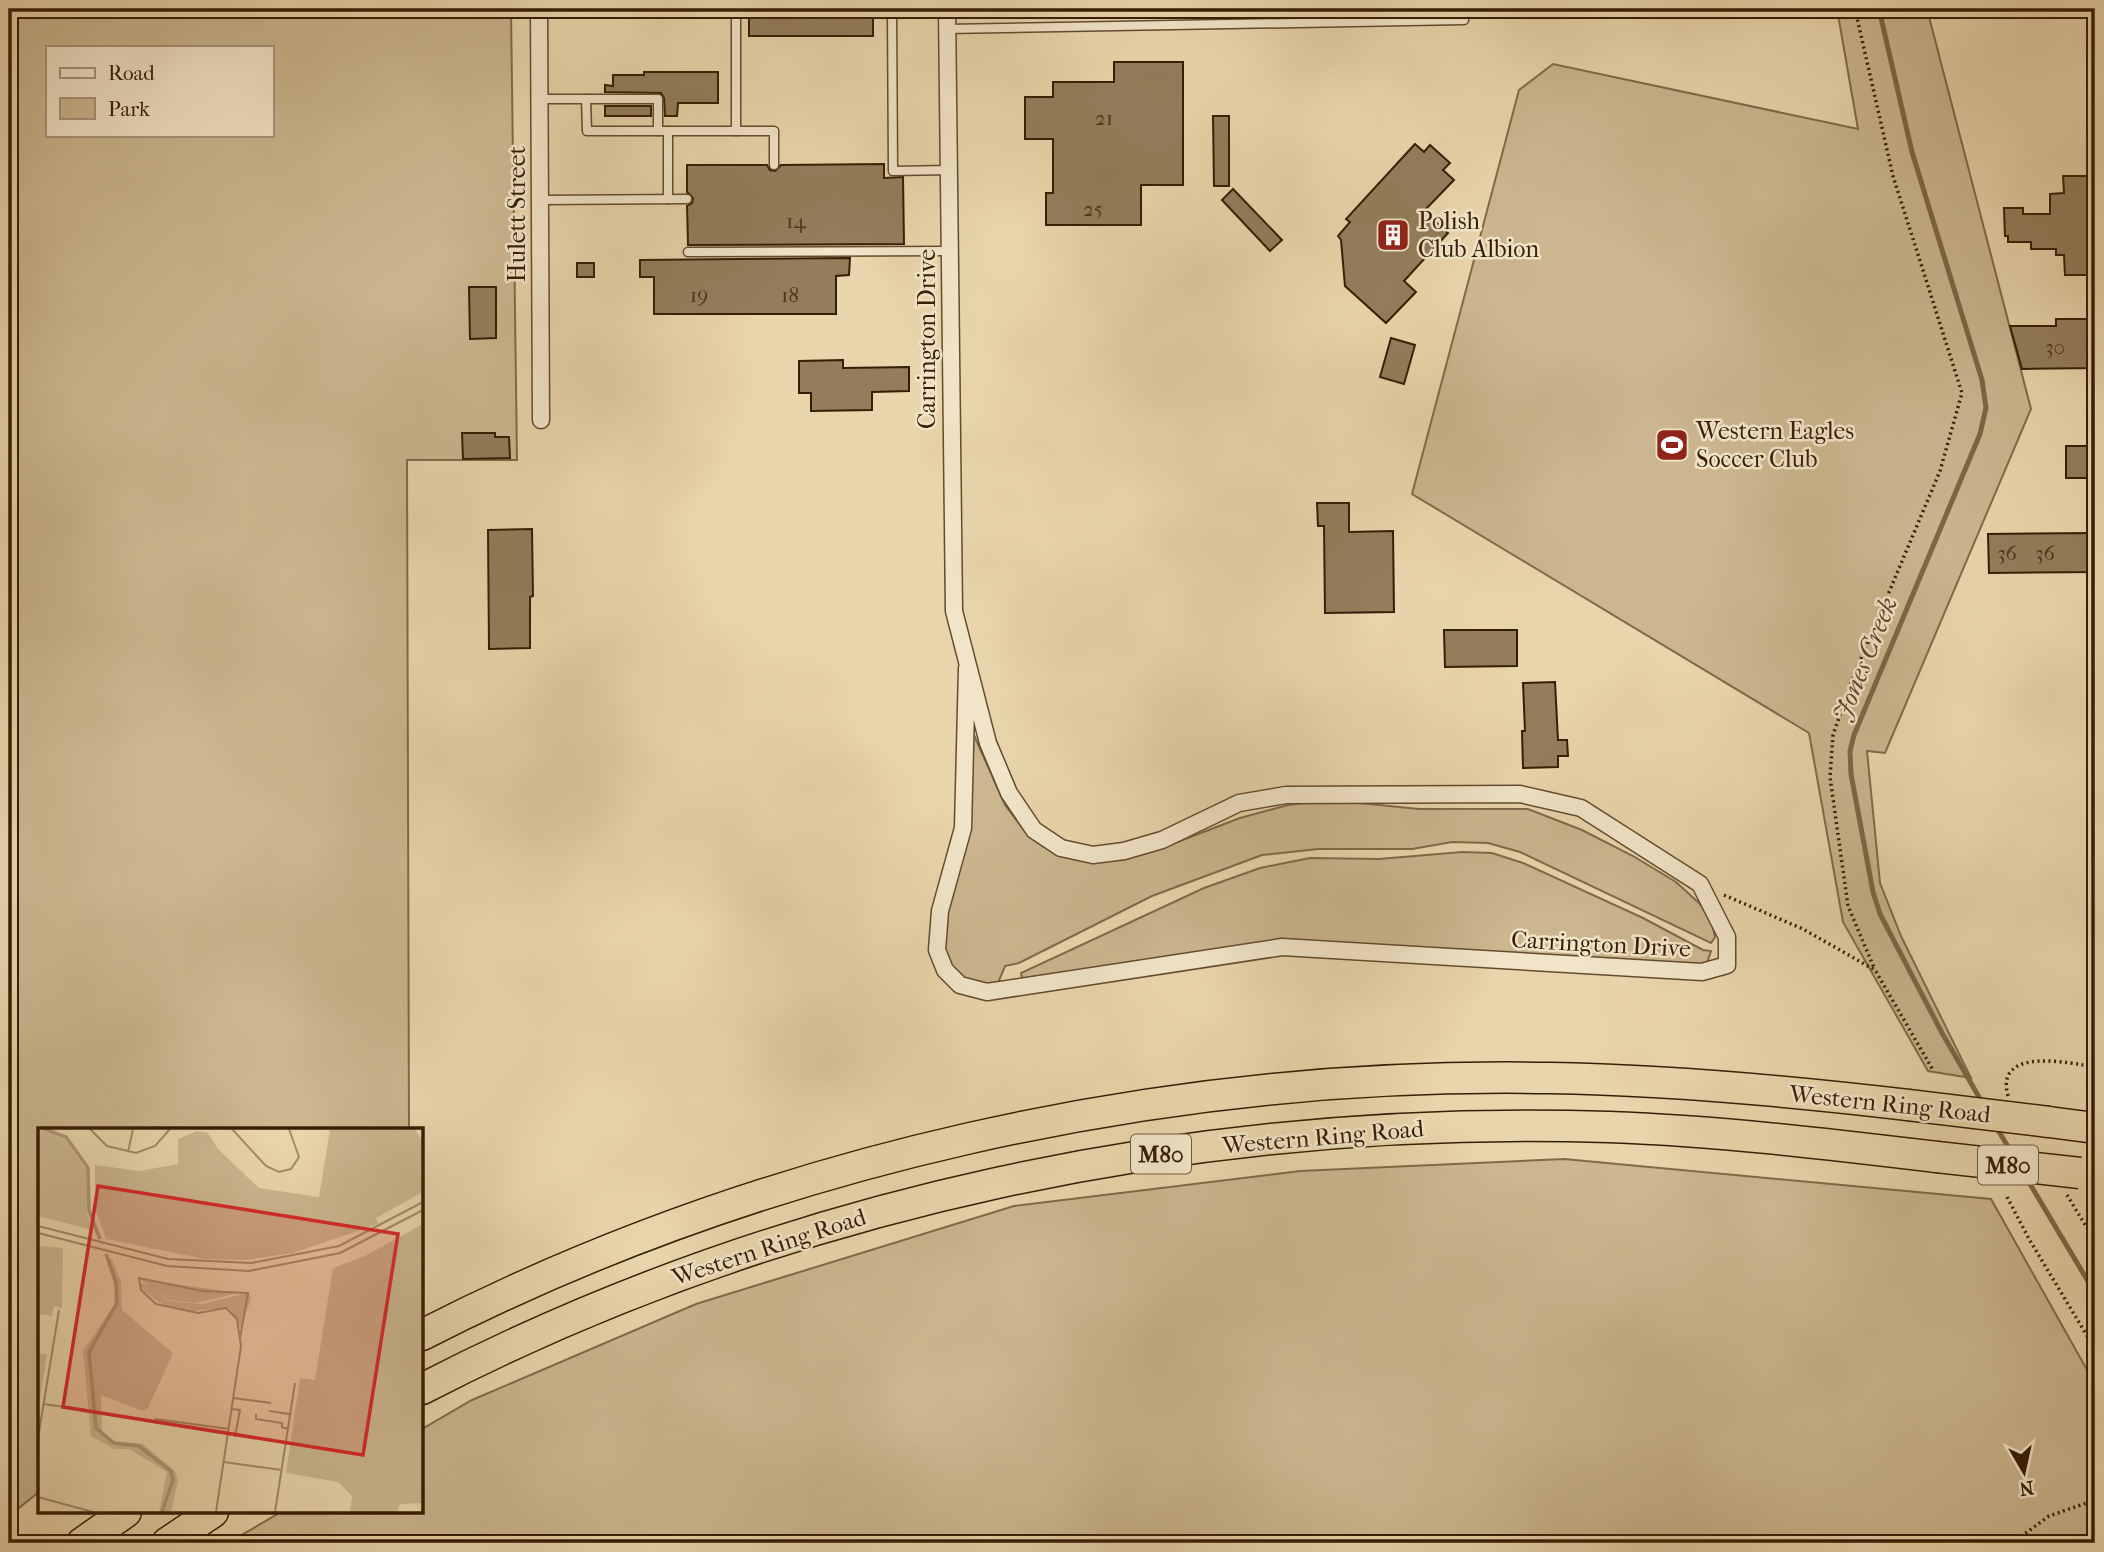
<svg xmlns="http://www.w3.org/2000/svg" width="2104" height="1552" font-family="'IM FELL French Canon',serif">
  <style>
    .green { fill: #cbb68f; stroke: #806a4a; stroke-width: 2; fill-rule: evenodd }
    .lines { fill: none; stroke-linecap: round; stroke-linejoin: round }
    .stream { stroke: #7d6646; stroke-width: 5 }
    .building { fill: #937d5b; stroke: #361d04; stroke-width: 2 }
    .lane-casing { stroke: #634b2e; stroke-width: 11 }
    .street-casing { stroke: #634b2e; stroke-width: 19 }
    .highway-casing { stroke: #361d04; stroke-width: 33 }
    .path { stroke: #361d04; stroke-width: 3.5; stroke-dasharray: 2 3.5; stroke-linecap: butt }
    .lane { stroke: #f1e4c8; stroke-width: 8 }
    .street { stroke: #f1e4c8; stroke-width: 16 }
    .highway { stroke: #e9d5ab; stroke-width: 30 }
    .highway-bridge-casing { stroke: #361d04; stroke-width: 33; stroke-linecap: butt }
    .highway-bridge { stroke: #e9d5ab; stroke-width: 30 }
    .labels { text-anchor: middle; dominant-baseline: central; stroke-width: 5; stroke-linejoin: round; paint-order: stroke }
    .number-label { font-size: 21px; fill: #4d351a }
    .shield { fill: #f1e4c8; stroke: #6e593f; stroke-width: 2 }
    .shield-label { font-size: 23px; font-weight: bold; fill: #361d04 }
    .street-label { font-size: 24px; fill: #361d04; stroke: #f1e4c8 }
    .poi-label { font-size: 24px; fill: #361d04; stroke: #f1e4c8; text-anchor: start }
    .water-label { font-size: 26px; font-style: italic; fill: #5f472a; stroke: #f1e4c8 }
    .inset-river { fill: none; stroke: #ac9672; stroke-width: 3.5 }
    .inset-road { fill: none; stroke: #a18b68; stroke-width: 2 }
    .view { fill: #d62828; fill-opacity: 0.15; stroke: #d62828; stroke-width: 3.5 }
    .inset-edge { fill: none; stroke: #361d04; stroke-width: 3.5 }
  </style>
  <rect width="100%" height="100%" fill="#e9d5ab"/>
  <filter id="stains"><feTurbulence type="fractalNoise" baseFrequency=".00286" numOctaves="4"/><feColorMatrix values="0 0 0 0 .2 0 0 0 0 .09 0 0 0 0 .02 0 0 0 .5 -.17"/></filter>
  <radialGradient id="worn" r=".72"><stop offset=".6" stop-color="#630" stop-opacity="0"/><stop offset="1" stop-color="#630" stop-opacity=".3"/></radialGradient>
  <g class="green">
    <path d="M9 9H511L517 460H407L409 1130H40V1491L9 1516ZM47 47H271V135H47Z"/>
    <polygon points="1837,9 1927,9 2031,409 1885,753 1867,751 1880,883 1901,936 1971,1078 1928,1071 1843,922 1809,733 1412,494 1519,90 1553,64 1858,129"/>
    <polygon points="973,733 1005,805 1024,830 1045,846 1109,859 1154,851 1240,818 1288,805 1329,800 1419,809 1528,809 1582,830 1633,856 1676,882 1700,904 1712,923 1715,937 1711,943 1520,852 1488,843 1452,842 1412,849 1318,849 1262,855 1152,896 1019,963 1005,966 996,988 987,992 945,970 940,911"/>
    <polygon points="1462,852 1492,853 1523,863 1643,918 1703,950 1711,951 1707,963 1672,970 1325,948 1024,987 1021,973 1204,888 1260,868 1310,858 1379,859"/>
    <polygon points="1564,1159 1991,1199 2095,1384 2095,1543 228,1543 281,1512 422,1512 422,1429 472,1400 696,1304 1014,1206 1300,1171"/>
  </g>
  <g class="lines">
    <g class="stream">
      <polyline points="1879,9 1912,152 1982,380 1986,408 1980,434 1854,735 1850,751 1851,774 1873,892 1880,914 1942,1033 1983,1104"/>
      <polyline points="1995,1125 2013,1155"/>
      <polyline points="2027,1179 2095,1293"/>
    </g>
  </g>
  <g class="building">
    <polygon points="785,9 873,9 873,36 749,36 749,16 785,16"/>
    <polygon points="1114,62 1183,62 1183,185 1141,185 1141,225 1046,225 1046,193 1053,193 1053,139 1025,139 1025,97 1053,97 1053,82 1114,82"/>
    <polygon points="644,72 718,72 718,103 678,103 677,116 665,116 664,98 661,93 605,92 605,85 613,86 613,75 644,75"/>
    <rect x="605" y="106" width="46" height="10"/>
    <polygon points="1213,116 1229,116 1229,186 1214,186"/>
    <polygon points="1415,144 1424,152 1430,145 1450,163 1443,170 1454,180 1424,211 1448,233 1404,281 1416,292 1386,323 1345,286 1341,240 1338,236 1350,222 1346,219"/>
    <polygon points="884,164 884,178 903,177 904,244 688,245 687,206 692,203 693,198 687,192 687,165 767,165 770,170 775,171 781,165"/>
    <polygon points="2063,176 2095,176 2095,275 2065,275 2064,255 2056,255 2056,249 2031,249 2031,242 2008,242 2008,236 2005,236 2004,208 2023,208 2023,214 2050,214 2050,194 2064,193"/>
    <polygon points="1233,189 1282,240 1270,251 1222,200"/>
    <polygon points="850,258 849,275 836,276 836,314 654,314 654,277 640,277 640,260"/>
    <rect x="577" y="263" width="17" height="14"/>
    <polygon points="469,287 496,287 496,338 470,339"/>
    <polygon points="2056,319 2088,319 2088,325 2095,325 2095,368 2022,369 2010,326 2056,326"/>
    <polygon points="1391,338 1415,345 1404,384 1380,377"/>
    <polygon points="843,360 843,368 909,367 909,391 872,392 872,410 811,411 811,393 799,393 799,361"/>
    <polygon points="462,433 495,433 495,437 509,437 510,458 463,459"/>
    <rect x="2066" y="446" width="21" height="32"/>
    <polygon points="1317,503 1349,503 1349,532 1393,531 1394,612 1325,613 1324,526 1318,526"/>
    <polygon points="532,529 533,596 530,597 530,648 489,649 488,530"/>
    <polygon points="2095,533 2095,572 1989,573 1988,534"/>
    <polygon points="1444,630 1517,630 1517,666 1445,667"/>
    <polygon points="1555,682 1558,740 1567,740 1568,756 1558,756 1558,767 1523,768 1522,731 1525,731 1523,683"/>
  </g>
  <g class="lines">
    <defs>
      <g id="lane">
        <polyline points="736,9 736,131"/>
        <polyline points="892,9 893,171 949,170"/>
        <polyline points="947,29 1464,20"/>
        <polyline points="540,99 586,99 587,131 774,131 774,165"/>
        <polyline points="586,99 658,99 658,131"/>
        <polyline points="668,131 668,199"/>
        <polyline points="540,200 687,199"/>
        <polyline points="688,252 950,251"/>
      </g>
      <g id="street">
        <polyline points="539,9 541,420"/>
        <polyline points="947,9 954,611 988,743 1009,793 1034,830 1061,848 1093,855 1124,851 1162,840 1239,803 1286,795 1520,794 1581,808 1700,884 1727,937 1727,965 1702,972 1282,947 987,992 960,985 945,970 937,950 940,911 963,828 967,668"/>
      </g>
      <g id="highway">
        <polyline points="2049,1122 2095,1128"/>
        <path d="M422 1335C763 1160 1165 1071 1549 1078 1669 1080 1789 1091 1908 1105"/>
        <path d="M422 1389C785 1201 1201 1114 1609 1127 1719 1131 1828 1144 1937 1157"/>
        <polyline points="82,1543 126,1512"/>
        <polyline points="167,1543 213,1512"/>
      </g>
    </defs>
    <use href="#lane" class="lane-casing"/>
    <use href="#street" class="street-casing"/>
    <use href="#highway" class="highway-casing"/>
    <g class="path">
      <polyline points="1855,9 1893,176 1962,393 1940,471 1852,680 1833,735 1830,777 1848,906 1875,970"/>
      <polyline points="1724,895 1803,929 1875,970 1933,1070"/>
      <path d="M2008 1096C1994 1046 2071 1063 2095 1067"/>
      <polyline points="2067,1195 2095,1241"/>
      <polyline points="2007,1197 2029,1239 2095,1349"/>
      <polyline points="2012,1543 2049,1516 2095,1500"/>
    </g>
    <use href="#lane" class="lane"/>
    <use href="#street" class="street"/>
    <use href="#highway" class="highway"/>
    <defs>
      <g id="highway-bridge">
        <polyline points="1908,1105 2049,1122"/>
        <polyline points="1937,1157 2080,1173"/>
      </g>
    </defs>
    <use href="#highway-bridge" class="highway-bridge-casing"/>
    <use href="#highway-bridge" class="highway-bridge"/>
  </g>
  <defs>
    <symbol id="building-square" viewBox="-11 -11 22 22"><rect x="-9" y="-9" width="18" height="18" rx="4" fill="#8f2418" stroke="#f1e4c8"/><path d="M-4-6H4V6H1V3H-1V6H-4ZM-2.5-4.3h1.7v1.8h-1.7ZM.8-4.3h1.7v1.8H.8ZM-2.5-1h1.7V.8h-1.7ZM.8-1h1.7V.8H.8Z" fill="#fff"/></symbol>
    <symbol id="stadium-square" viewBox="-11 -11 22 22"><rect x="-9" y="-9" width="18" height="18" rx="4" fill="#8f2418" stroke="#f1e4c8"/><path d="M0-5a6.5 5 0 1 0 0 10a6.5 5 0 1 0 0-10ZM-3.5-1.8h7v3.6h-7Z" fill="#fff"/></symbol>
  </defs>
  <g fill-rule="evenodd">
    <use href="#building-square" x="1374" y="216" width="38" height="38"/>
    <use href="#stadium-square" x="1653" y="426" width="38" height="38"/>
  </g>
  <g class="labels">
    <g class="number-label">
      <text x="1104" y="118">21</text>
      <text x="1093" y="209">25</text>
      <text x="796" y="221">14</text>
      <text x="699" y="295">19</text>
      <text x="790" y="295">18</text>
      <text x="2055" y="347">30</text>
      <text x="2007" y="553">36</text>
      <text x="2045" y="553">36</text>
    </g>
    <g class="shield">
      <rect x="1131" y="1134.5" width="60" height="39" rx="5"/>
      <rect x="1978" y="1145.5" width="60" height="39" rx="5"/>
    </g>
    <g class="shield-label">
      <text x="1161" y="1154">M80</text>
      <text x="2008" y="1165">M80</text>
    </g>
    <g class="street-label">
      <text transform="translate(517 214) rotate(-90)">Hulett Street</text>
      <text transform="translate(927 339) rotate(-90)">Carrington Drive</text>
      <text transform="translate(1601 944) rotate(3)">Carrington Drive</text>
      <text transform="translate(1890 1104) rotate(6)">Western Ring Road</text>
      <text transform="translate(1323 1137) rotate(-5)">Western Ring Road</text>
      <text transform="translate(769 1247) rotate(-18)">Western Ring Road</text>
    </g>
    <g class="poi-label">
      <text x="1418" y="221">Polish<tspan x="1418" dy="28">Club Albion</tspan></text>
      <text x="1696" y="431">Western Eagles<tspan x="1696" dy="28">Soccer Club</tspan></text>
    </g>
    <g class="water-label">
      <text transform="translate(1865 659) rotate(-68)">Jones Creek</text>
    </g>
  </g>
  <g transform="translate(38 1128)">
    <rect width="385" height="385" fill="#e9d5ab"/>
    <path d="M0 1 27 11 49 43V84L55 102 0 88ZM292 1H377L385 14V64L338 90 340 96 255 125 208 132 166 131 68 111 57 80V37L102 43 140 36V11L159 3 170 5 180 21 221 60 281 69ZM385 96V375L362 376 359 384H312L314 368 300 354 248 345 262 250 277 252 295 140 327 128ZM0 118 25 120 24 180 16 178 14 188 0 186ZM68 129 74 131 83 154 84 182 135 225 110 280 105 283 63 267 64 305 77 313 105 316 137 343 140 353 133 384H121L129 344 91 321H76L53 308 45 223 76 177 77 159ZM103 151 201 165 158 175 132 172 112 160 132 173 164 176 210 165 213 170 203 200 191 180 154 183 125 177 106 163 102 154 110 158ZM0 225 9 227 0 281Z" fill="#cbb68f"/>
    <path class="inset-river" d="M6 1 28 9 50 40 51 83 62 111M68 126 78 154 79 175 51 224 58 300 76 315 101 318 133 343 135 352 124 384"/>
    <path class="inset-road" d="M52 1 69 18 98 25 117 18 132 1M194 1 228 38 241 44 253 41 261 29 251 1M90 24 95 1M0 98 130 131 213 135 301 118 385 74M0 105 129 138 211 143 302 125 385 82M195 270 233 275M5 276 49 282M194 281 202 282 197 309M231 283 252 286M218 286V291L244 295V299L250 301M117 291 191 301M0 310 21 182M186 334 244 342M0 369 55 384M178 384 203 218 199 191 188 180 160 185 118 176 103 162 101 150 164 163 210 165 202 210M237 384 257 255"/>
    <path class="view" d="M60 58 360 106 325 327 25 279Z"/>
    <rect width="385" height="385" class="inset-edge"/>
  </g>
  <rect width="2104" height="1552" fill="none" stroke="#e9d5ab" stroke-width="35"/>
  <rect x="10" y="10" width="2083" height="1531" fill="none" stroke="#361d04" stroke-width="3.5"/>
  <rect x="18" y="18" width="2069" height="1517" fill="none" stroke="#361d04" stroke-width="2"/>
  <rect x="46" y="46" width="228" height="91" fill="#f1e4c8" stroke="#a6947a" stroke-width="2"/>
  <rect x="60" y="68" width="35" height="10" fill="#f1e4c8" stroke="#a6947a" stroke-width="2"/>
  <text x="108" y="80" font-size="21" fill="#361d04">Road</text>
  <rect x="60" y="98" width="35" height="21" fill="#cbb68f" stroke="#a6947a" stroke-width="2"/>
  <text x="108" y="116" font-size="21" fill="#361d04">Park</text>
  <g transform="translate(2024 1472) rotate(171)" stroke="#f1e4c8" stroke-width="5" paint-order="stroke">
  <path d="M0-5L12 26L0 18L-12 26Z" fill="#361d04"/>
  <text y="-10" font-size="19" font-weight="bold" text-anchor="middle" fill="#361d04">N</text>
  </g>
  <rect width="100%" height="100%" filter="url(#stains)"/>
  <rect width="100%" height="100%" fill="url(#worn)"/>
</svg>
